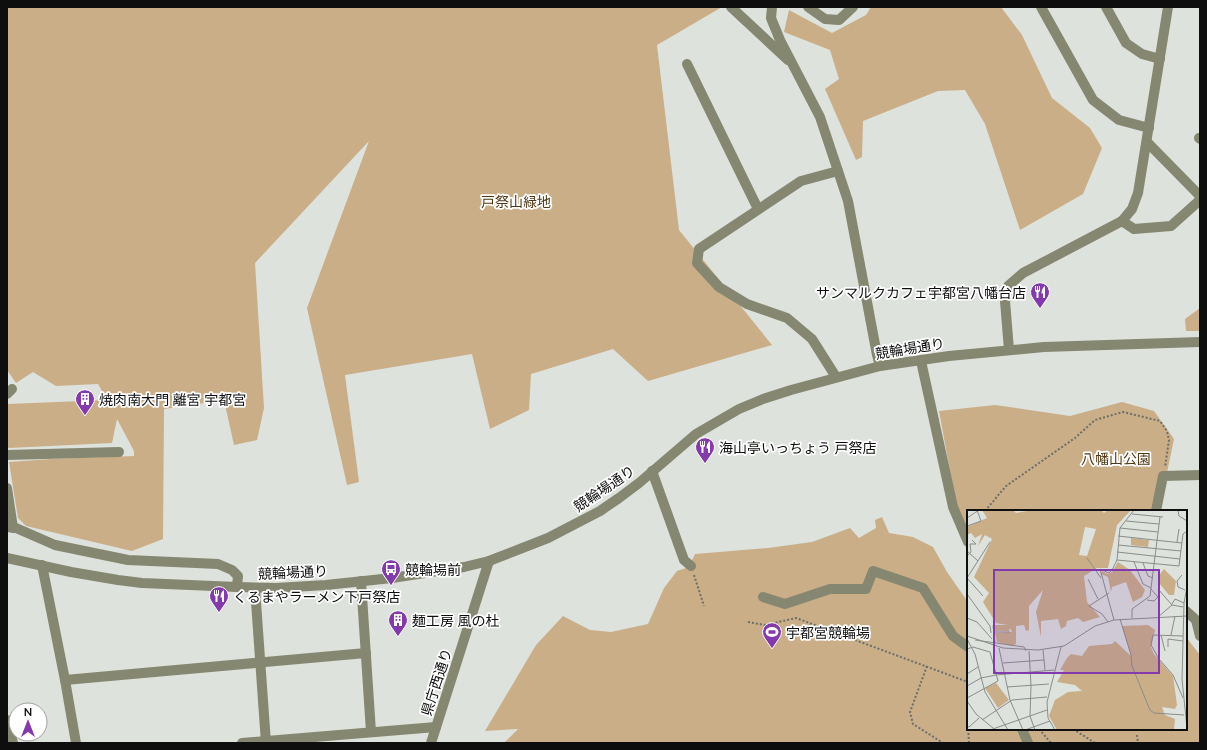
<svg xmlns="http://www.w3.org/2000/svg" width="1207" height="750" font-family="Lato,'Noto Sans JP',sans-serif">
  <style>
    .green { fill: #caae87 }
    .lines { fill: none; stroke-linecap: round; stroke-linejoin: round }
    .path { stroke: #6b6e6b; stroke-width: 2; stroke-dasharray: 2 2; stroke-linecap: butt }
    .minor { stroke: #868770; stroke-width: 10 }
    .labels { text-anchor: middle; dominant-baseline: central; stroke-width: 3.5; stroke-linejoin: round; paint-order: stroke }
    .park-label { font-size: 14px; fill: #4f3813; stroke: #fff }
    .poi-label { font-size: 14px; fill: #0d0e0d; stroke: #fff; text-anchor: start }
    .street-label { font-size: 14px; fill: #0d0e0d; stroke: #fff }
    .inset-road { fill: none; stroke: #8a8d8a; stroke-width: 1 }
    .view { fill: #823aac; fill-opacity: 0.15; stroke: #823aac; stroke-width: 2 }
    .inset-edge { fill: none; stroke: #0d0e0d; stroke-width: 2 }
  </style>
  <rect width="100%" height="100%" fill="#dde2dd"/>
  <g class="green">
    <polygon points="7,7 722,7 657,45 679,230 772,345 648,381 613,349 531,374 529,410 490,429 472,354 345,375 359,482 347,485 307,308 369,141 255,263 264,408 257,440 234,445 224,400 164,409 163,539 132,551 26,526 18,518 9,462 51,459 134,456 134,451 117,419 112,443 9,448 7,447 7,404 107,400 98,384 56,386 33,372 16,383 7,370"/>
    <polygon points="871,7 1001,7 1022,35 1052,98 1090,128 1102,148 1083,194 1020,230 985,124 965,90 938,91 863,121 862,157 856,160 825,89 839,79 830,50 784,32 789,10 832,33 866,15"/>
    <polygon points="1200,308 1200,331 1186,331 1185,319"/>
    <polygon points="1122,402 1154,411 1174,439 1159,511 968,511 968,534 957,509 939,411 995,405 1070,416"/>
    <polygon points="882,517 889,533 913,537 933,547 947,572 968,602 968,729 1186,729 1186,637 1200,655 1200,743 504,743 518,729 485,731 536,645 563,616 590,630 611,632 648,624 664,588 677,571 689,567 695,554 768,548 812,542 850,528 859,538 876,528 875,520"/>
  </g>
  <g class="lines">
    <g class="path">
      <polyline points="985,511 1006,486 1075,438 1095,420 1123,412 1160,421 1167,431 1169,440 1165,467"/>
      <polyline points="694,575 704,606"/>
      <polyline points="748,622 765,625 796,618 968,682"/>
      <polyline points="927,666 910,712 913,724 943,743"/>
      <polyline points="968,725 969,743"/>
      <polyline points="1039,729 1051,743"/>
      <polyline points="1073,729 1095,743"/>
      <polyline points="1135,729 1135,730"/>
      <polyline points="1137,735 1138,743"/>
    </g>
    <g class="minor">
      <polyline points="731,7 788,60"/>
      <polyline points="772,7 771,18 780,40 820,117 848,201 877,355 880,366"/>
      <polyline points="808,7 825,19 839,20 853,7"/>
      <polyline points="1041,7 1093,100 1119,120 1149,128"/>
      <polyline points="1106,7 1126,43 1142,54 1160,59"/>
      <polyline points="687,64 758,209"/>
      <polyline points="1199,138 1200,139"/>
      <polyline points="1147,142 1200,196"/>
      <polyline points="1122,221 1134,229 1171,226 1200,200"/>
      <polyline points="1009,350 1005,301 1008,286 1023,273 1122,221 1132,209 1138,193 1168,7"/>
      <polyline points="921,361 953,507 968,542"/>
      <polyline points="836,377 812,339 787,318 747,304 719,287 697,263 699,249 801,181 838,171"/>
      <polyline points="7,394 12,389"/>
      <polyline points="7,455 119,452"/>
      <polyline points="652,471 684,560 691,566"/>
      <polyline points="7,488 13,528"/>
      <polyline points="1156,511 1163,476 1200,475"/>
      <polyline points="7,527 16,528 55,545 128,560 218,564 232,570 238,576 237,587"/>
      <polyline points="7,558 71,572 118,580 142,583 237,587 276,588 326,585 392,578 464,567 489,561 548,538 600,511 619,498 639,483 696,434 739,409 763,399 791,390 880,366 949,356 1044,347 1200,342"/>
      <polyline points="42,565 65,680 76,743"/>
      <polyline points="361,581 371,732"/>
      <polyline points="255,588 266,743"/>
      <polyline points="763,597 785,604 830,589 866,589 873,571 923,588 953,636 968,647"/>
      <polyline points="1186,611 1196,620 1200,636"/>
      <polyline points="65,680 366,653"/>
      <polyline points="7,720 13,743"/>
      <polyline points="1022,729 1028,743"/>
      <polyline points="242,743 436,727"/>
      <polyline points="431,743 489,561"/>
    </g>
  </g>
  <defs>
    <symbol id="restaurant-pin" viewBox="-11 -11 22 30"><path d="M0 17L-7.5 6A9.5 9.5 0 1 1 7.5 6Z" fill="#823aac" stroke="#fff"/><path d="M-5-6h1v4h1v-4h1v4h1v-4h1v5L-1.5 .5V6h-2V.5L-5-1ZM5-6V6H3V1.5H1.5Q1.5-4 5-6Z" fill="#fff"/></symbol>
    <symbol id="building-pin" viewBox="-11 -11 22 30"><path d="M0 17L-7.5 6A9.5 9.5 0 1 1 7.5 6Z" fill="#823aac" stroke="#fff"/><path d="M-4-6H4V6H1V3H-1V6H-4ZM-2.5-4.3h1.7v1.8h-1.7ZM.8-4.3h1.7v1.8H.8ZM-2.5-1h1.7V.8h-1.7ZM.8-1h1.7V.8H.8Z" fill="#fff"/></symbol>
    <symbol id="bus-pin" viewBox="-11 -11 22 30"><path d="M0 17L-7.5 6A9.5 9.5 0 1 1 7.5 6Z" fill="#823aac" stroke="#fff"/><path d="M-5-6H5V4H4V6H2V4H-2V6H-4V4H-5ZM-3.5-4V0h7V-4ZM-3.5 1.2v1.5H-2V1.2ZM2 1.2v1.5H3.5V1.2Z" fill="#fff"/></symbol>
    <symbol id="stadium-pin" viewBox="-11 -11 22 30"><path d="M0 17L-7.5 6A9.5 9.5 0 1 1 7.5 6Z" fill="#823aac" stroke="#fff"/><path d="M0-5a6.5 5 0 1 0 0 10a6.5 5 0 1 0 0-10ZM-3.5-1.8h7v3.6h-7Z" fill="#fff"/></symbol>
  </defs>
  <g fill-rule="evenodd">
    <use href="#restaurant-pin" x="1029" y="281" width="22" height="30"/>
    <use href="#building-pin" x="74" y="388" width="22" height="30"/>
    <use href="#restaurant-pin" x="694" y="436" width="22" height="30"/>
    <use href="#bus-pin" x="380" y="558" width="22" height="30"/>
    <use href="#restaurant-pin" x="208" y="585" width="22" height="30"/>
    <use href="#building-pin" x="387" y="609" width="22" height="30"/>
    <use href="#stadium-pin" x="761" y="621" width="22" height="30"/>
  </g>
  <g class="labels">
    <g class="park-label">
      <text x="516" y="201">戸祭山緑地</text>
      <text x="1116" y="458">八幡山公園</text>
    </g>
    <g class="poi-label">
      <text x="1026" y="292" text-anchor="end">サンマルクカフェ宇都宮八幡台店</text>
      <text x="99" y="399">焼肉南大門 離宮 宇都宮</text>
      <text x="719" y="447">海山亭いっちょう 戸祭店</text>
      <text x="405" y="569">競輪場前</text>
      <text x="233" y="596">くるまやラーメン下戸祭店</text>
      <text x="412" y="620">麺工房 風の杜</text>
      <text x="786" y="632">宇都宮競輪場</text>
    </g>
    <g class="street-label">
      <text transform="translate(910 348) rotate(-9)">競輪場通り</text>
      <text transform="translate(604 488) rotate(-34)">競輪場通り</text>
      <text transform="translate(293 572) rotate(-3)">競輪場通り</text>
      <text transform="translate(436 682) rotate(-72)">県庁西通り</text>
    </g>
  </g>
  <g transform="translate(967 510)">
    <rect width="220" height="220" fill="#dde2dd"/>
    <path d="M15 0H46L49 3 66 0H134L137 3 141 0H164L150 15 141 58H130L117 66 120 92 133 107 116 112 111 108 100 111 99 116 94 119 91 109 74 111V127L69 102 76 80 62 96V120L59 121 57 115 49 116V134L45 136 30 132 28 123 45 122 43 118 42 121H28L27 115H41L29 113 16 92 22 83 7 67 25 29 18 25 11 36 15 24 8 28 4 23 0 25V17L20 8ZM118 17 129 19 120 46 112 45ZM164 28 182 30 181 37 164 35ZM151 52 163 60 178 80 175 87 166 92 159 72 145 77 144 82 141 67 134 64 135 61 141 64 145 62ZM197 59 209 71 207 85H202L192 73 193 64ZM181 115 188 120 184 137 187 144 206 166 210 195 208 199 195 197 198 205 208 209 207 220H90L82 206 88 190 101 182 115 181 108 175 90 172 97 160H93L100 148 104 144 115 146 122 136 145 134 148 131 164 146 155 116ZM29 173 42 190 31 198 18 178Z" fill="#caae87" fill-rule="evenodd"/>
    <path class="inset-road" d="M211 0 212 6 220 11M165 4 196 7M0 8 12 0M159 11 192 14M0 16 14 11 10 0M153 18 191 22M151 26 215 33M210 32 212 19M151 35 214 41M0 41 11 51M150 42 213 49M0 46 4 42 3 34H9L5 30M120 48 134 68M150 50 212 56 216 24 220 21M167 52 176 74 184 78M176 53 181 66 186 68M215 65 210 71 211 77 218 80M0 68 23 32M0 68 16 86M121 69 131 89M220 77 217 93 215 169 220 218M191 79 205 95M0 84 23 116 24 123M180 90 187 91 191 87 184 79M205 94 208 89 217 93M191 107 205 95 216 97M0 108 10 112 25 129M165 108V99L183 86 193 7M153 109 164 145 165 156 183 200 187 203 217 205M147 110 133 59 142 63 145 60 150 50 153 18 167 0M141 112 135 104 122 96 142 83M28 113 26 116 28 132M27 122H43M194 125 198 141M204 125 208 106M0 126 36 138 71 140 97 136 128 116 147 110 220 106M216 126 186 125 184 135 192 149 206 165 216 188M0 129 8 144 18 182 41 220M8 130 57 137 59 141M201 137V129L216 131M32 138 43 190 56 220M0 139 6 137 23 142 31 171 0 188M76 140 78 160M62 141 64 175 63 206 68 220M36 153 77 150M0 164 11 157M0 176 14 168 29 165 87 160M40 177 82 174M0 191 9 204 26 218M15 210 45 190 80 187M0 216 2 217 12 208M23 220 80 200M58 220 83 211M88 220 81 208 80 192 94 137"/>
    <path class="view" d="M27 60H192V163H27Z"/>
    <rect width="220" height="220" class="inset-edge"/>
  </g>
  <rect width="1207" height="750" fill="none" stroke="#0d0e0d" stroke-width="16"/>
  <g transform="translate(28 722)"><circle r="19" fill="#ffffff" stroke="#9e9f9e"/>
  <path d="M0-3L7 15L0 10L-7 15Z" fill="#823aac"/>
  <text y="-6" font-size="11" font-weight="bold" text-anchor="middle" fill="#0d0e0d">N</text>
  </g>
</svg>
